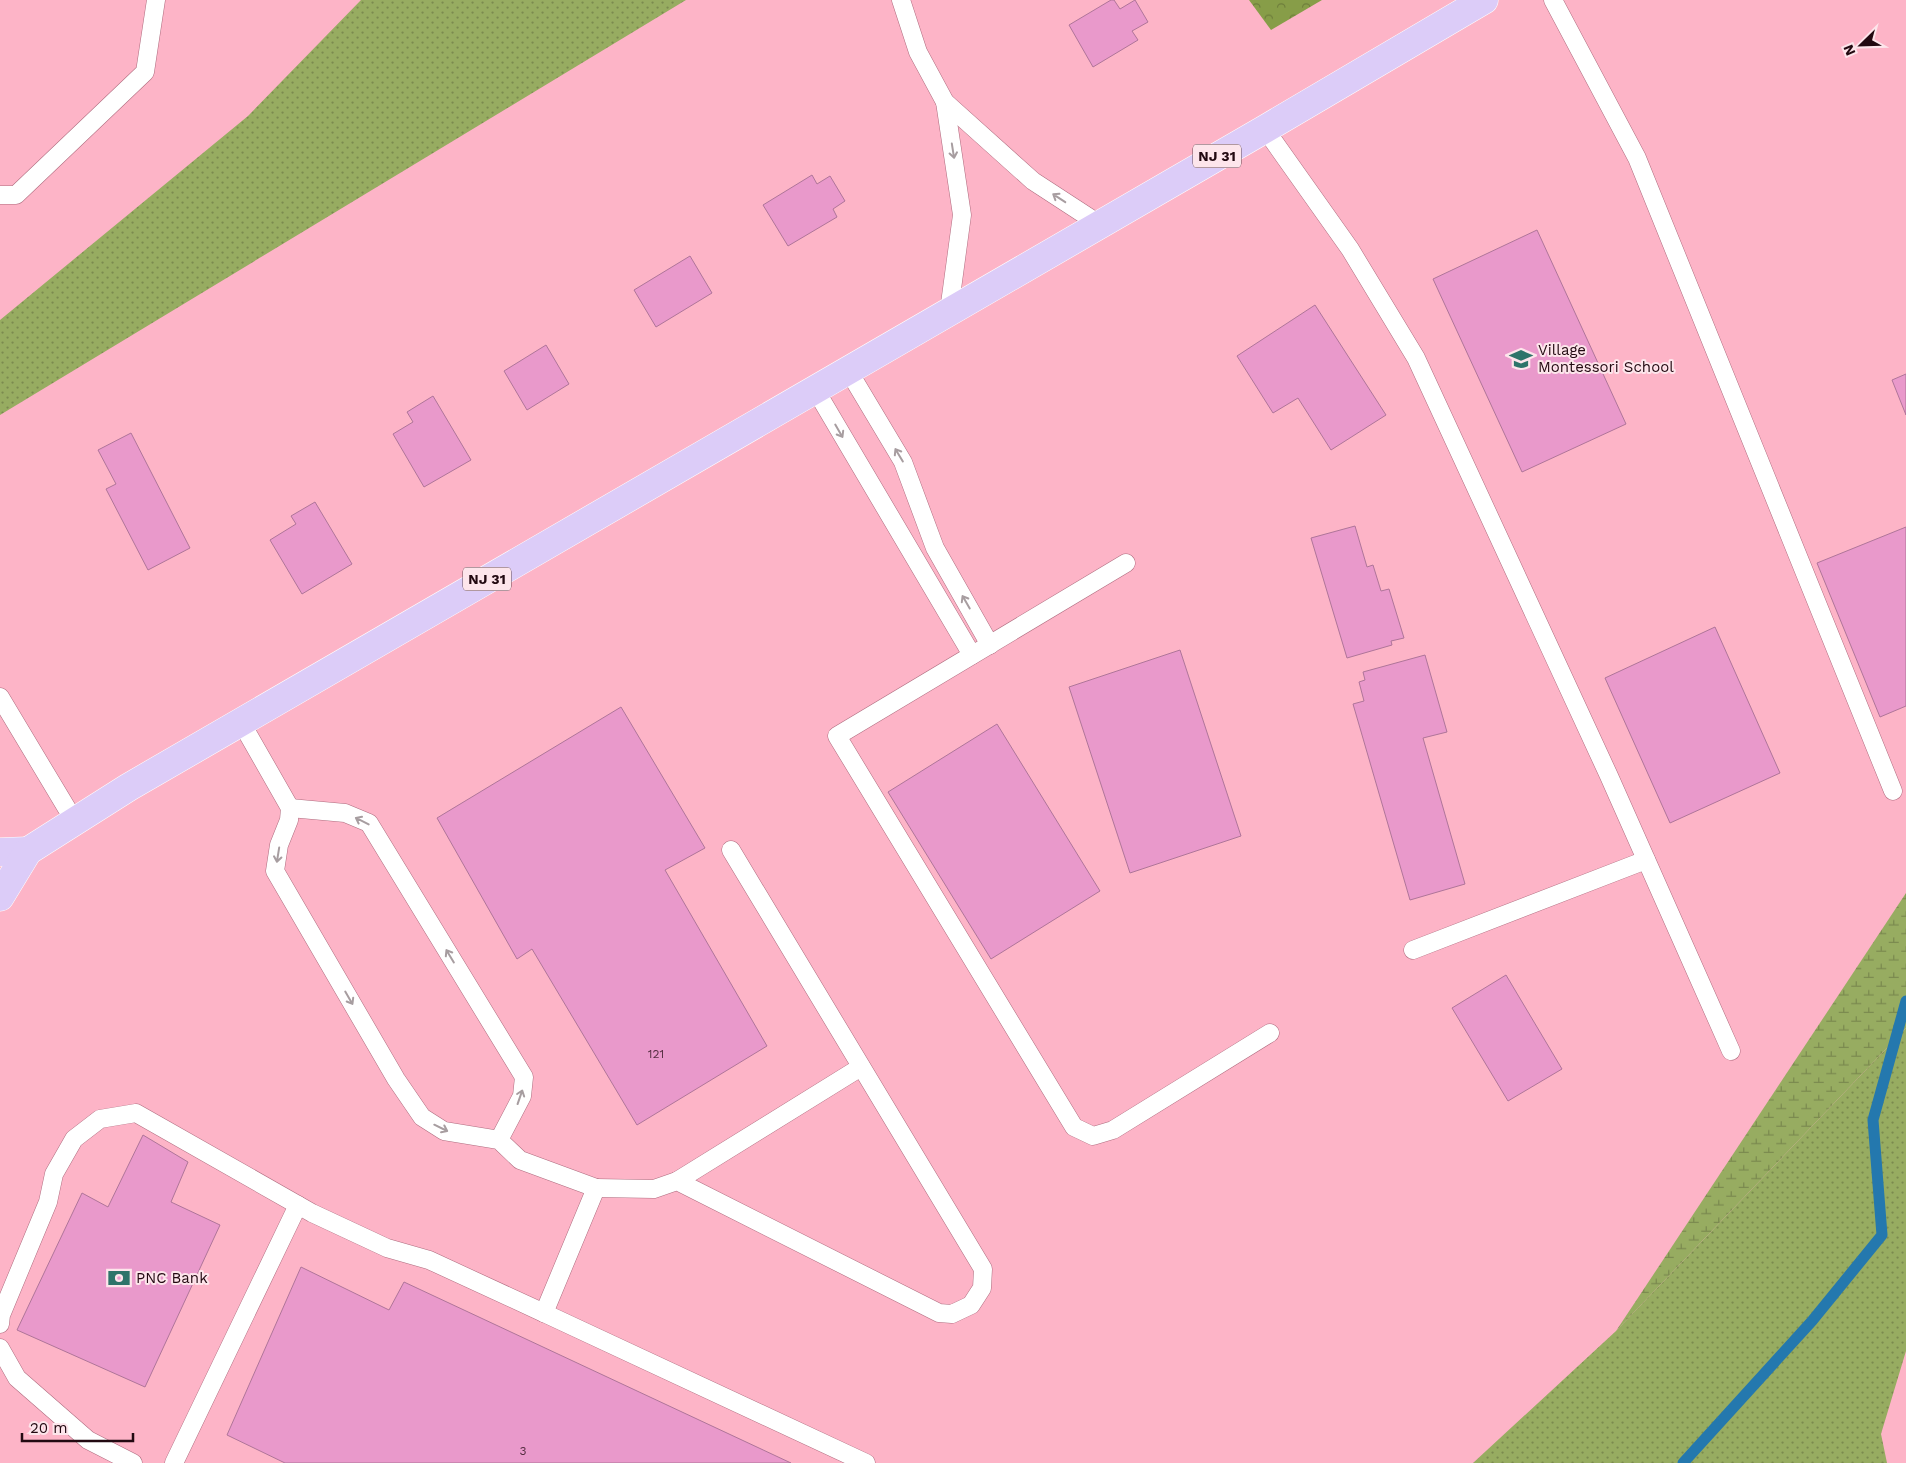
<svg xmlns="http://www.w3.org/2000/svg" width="1906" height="1463" font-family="'Work Sans',sans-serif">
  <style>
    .grass { fill: url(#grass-dots) }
    .forest { fill: url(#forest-crowns) }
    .wetland { fill: url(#wetland-marsh) }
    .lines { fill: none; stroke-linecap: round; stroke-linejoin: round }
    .stream { stroke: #2478ae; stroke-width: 11 }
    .building { fill: #e999cb; stroke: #af7599 }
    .lane-casing { stroke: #af6c7f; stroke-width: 19 }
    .highway-casing { stroke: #fff; stroke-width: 29 }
    .lane { stroke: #fff; stroke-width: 18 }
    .highway { stroke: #dcccf8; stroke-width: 28 }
    .oneway { stroke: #a79da0 }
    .labels { text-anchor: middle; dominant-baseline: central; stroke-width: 4; stroke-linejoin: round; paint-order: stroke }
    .number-label { font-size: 12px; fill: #542d40 }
    .shield { fill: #fde5eb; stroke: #644b52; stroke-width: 1 }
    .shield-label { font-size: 14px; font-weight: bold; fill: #220911 }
    .poi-label { font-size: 15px; fill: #220911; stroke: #fde5eb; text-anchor: start }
  </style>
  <defs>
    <pattern id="grass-dots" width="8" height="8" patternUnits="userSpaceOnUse" patternTransform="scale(1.25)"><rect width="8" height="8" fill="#97ac61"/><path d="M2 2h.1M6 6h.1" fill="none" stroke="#7b8a4f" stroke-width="1.8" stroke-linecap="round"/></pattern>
    <pattern id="forest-crowns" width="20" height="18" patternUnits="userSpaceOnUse" patternTransform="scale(1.25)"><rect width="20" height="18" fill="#879d48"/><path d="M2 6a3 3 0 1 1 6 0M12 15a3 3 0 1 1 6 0" fill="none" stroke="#6e7e3b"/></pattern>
    <pattern id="wetland-marsh" width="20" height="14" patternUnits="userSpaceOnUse" patternTransform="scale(1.25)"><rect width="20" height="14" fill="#97ac61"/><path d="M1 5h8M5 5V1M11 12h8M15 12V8" fill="none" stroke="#7b8a4f"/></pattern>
  </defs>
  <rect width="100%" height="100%" fill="#fdb4c7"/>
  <g class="grass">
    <polygon points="361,0 686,0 0,415 0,320 248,116"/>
    <polygon points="1906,1028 1906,1351 1881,1434 1887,1463 1473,1463 1616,1331"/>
  </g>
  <polygon class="forest" points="1249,0 1322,0 1271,30"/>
  <polygon class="wetland" points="1906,893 1906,1028 1616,1331"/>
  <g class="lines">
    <polyline class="stream" points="1683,1463 1812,1321 1882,1235 1873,1120 1906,1001"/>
  </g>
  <g class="building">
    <polygon points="1111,0 1114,0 1120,9 1135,0 1148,22 1132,31 1138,40 1093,67 1069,25"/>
    <polygon points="812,175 817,184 830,176 845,201 833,209 837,217 788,246 763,205"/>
    <polygon points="1537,230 1626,424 1522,472 1433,279"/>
    <polygon points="690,256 712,293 656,327 634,290"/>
    <polygon points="1315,305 1386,415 1331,450 1298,398 1273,413 1237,356"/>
    <polygon points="546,345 569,384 527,410 504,371"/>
    <polygon points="1906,374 1906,415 1892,380"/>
    <polygon points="433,396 471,460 424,487 393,434 413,422 407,412"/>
    <polygon points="131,433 190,548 148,570 106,489 116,484 98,450"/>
    <polygon points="315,502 352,564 302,594 270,540 296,524 291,516"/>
    <polygon points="1355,526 1367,567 1373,565 1381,591 1389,589 1404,638 1391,641 1392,645 1347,658 1311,538"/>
    <polygon points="1906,527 1906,706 1880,717 1817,563"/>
    <polygon points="1715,627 1780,773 1670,823 1605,678"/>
    <polygon points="1180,650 1241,836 1130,873 1069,687"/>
    <polygon points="1425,655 1447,732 1423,738 1465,884 1410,900 1353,704 1364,701 1359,682 1365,680 1363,672"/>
    <polygon points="621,707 705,848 665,870 767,1046 637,1125 532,949 517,959 437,818"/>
    <polygon points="997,724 1100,891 991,959 888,792"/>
    <polygon points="1506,975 1562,1069 1508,1101 1452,1008"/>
    <polygon points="143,1135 188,1162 171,1202 220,1225 145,1387 17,1330 82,1193 108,1207"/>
    <polygon points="301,1267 389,1310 404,1282 791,1463 285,1463 227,1435"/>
  </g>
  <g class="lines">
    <defs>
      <g id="lane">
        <polyline points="901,0 918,52 945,102 1033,181 1099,224"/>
        <polyline points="1553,0 1637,158 1893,791"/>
        <polyline points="945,102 962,215 949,311"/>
        <polyline points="1265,129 1350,249 1416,358 1609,776 1731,1051"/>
        <polyline points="0,195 16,195 145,72 156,0"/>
        <polyline points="848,370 903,462 935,548 990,645"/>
        <polyline points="815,389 972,655"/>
        <polyline points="1126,563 837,736 1074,1127 1093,1136 1113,1130 1270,1033"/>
        <polyline points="0,697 75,822"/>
        <polyline points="241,722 290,808 289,820 279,845 275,871 396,1079 422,1117 444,1131 499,1140 520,1160 596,1188 544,1313 866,1463"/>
        <polyline points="290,808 345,813 369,823 524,1077 522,1096 499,1140"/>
        <polyline points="1413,950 1646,860"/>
        <polyline points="677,1181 861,1067"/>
        <polyline points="596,1188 654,1189 677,1181 939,1313 952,1314 971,1305 982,1288 983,1269 731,850"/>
        <polyline points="0,1324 1,1315 48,1202 54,1174 74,1139 100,1119 136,1113 312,1213 387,1248 429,1260 544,1313"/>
        <polyline points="0,1348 17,1378 88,1440 133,1463"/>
        <polyline points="174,1463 298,1205"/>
      </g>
      <g id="highway">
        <polyline points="0,852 28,851"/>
        <polyline points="0,897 28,851 129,787 1265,129 1484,0"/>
      </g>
    </defs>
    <use href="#lane" class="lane-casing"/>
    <use href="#highway" class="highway-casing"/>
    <use href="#lane" class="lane"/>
    <use href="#highway" class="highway"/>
  </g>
  <defs><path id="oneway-shaft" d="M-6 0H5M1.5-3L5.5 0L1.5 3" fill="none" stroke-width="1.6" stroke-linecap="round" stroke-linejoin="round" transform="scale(1.25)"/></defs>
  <g class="oneway">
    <use href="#oneway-shaft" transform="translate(953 151) rotate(81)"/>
    <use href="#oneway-shaft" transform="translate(1059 198) rotate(-147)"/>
    <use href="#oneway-shaft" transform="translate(839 431) rotate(60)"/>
    <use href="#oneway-shaft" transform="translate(899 455) rotate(-121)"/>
    <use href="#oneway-shaft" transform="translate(966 602) rotate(-120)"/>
    <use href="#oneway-shaft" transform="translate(362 821) rotate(-153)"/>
    <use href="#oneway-shaft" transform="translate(278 855) rotate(99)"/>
    <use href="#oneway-shaft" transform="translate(450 956) rotate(-121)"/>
    <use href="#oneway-shaft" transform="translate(349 998) rotate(60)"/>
    <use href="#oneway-shaft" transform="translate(520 1097) rotate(-71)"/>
    <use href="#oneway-shaft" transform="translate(441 1128) rotate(26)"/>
  </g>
  <defs>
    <symbol id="school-bare" viewBox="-9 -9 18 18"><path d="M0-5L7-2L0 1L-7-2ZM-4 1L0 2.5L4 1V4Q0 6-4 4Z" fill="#2e746a" stroke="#fde5eb" stroke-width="2.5" paint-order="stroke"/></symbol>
    <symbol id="bank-bare" viewBox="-9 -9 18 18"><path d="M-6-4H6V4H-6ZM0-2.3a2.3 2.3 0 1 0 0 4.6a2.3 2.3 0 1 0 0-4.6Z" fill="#2e746a" stroke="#fde5eb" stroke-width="2.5" paint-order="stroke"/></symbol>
  </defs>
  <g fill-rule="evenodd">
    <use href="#school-bare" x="1505" y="343" width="32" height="32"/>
    <use href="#bank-bare" x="103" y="1262" width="32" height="32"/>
  </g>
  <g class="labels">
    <g class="number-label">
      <text x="656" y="1054">121</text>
      <text x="523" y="1451">3</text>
    </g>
    <g class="shield">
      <rect x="1193" y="144.5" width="48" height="23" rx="4"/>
      <rect x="463" y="567.5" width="48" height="23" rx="4"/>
    </g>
    <g class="shield-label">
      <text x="1217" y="156">NJ 31</text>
      <text x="487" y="579">NJ 31</text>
    </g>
    <g class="poi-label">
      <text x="1538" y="350">Village<tspan x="1538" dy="17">Montessori School</tspan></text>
      <text x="136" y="1278">PNC Bank</text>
    </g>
  </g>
  <g transform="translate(1861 45) rotate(247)" stroke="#fde5eb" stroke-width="4" paint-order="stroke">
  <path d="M0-4L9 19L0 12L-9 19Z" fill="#220911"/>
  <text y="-8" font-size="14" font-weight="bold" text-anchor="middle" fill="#220911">N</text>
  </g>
  <path d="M22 1433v8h111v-8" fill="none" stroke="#220911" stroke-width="2.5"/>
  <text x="30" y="1433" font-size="15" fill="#220911" stroke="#fde5eb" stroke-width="4" paint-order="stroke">20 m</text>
</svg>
